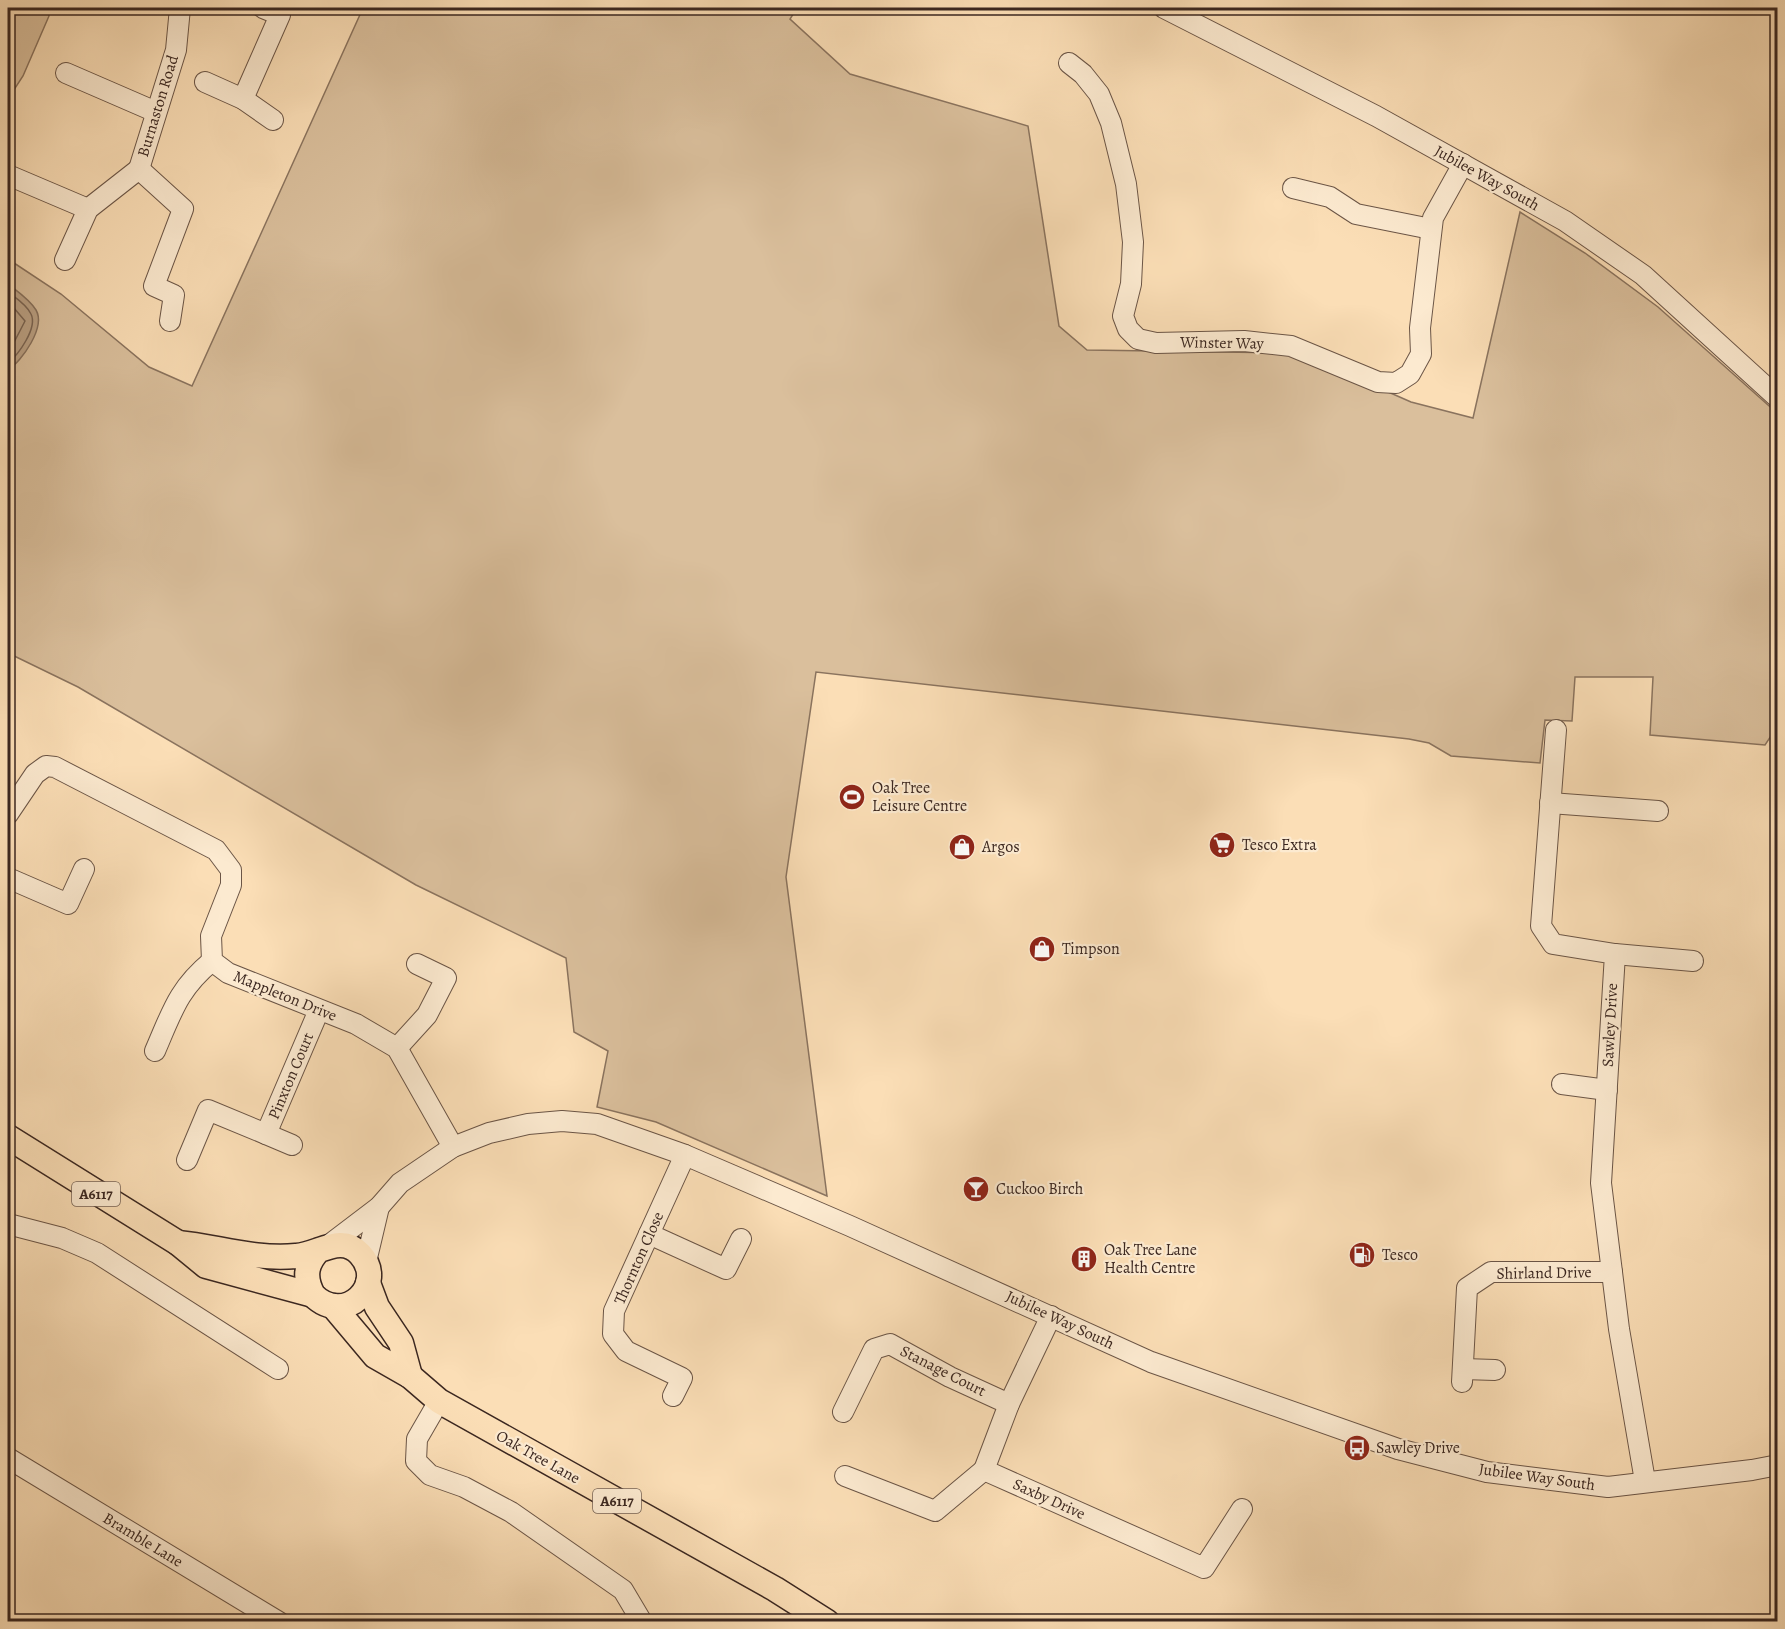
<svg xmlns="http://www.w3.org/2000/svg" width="1785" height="1629" font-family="Alegreya,serif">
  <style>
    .green { fill: #dabf9c; stroke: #8a735e; stroke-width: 1.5 }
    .water { fill: #baa083; stroke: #87705b; stroke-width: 1.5 }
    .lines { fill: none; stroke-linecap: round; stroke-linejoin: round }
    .shore { stroke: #7a6452; stroke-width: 1.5 }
    .minor-casing { stroke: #6b5546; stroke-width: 22 }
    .major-casing { stroke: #3b2720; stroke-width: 27 }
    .minor { stroke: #fcead0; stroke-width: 20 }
    .major { stroke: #fbdeb6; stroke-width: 24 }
    .labels { text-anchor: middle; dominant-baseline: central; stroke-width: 4.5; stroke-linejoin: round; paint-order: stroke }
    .shield { fill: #fcead0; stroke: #756255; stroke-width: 1.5 }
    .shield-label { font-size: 15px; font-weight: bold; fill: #3b2720 }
    .street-label { font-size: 16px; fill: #3b2720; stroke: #fcead0 }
    .poi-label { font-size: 16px; fill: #3b2720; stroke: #fcead0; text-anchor: start }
  </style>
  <rect width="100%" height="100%" fill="#fbdeb6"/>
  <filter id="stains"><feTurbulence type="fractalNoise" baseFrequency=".00333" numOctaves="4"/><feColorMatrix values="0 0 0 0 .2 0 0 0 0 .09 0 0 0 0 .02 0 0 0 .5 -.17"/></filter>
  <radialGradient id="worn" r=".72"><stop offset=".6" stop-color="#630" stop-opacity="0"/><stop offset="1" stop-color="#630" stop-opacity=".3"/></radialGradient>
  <g class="green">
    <polygon points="8,8 48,8 49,16 23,76 8,99"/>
    <polygon points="363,8 797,8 790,19 850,74 1028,126 1059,326 1087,350 1284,353 1361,380 1411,402 1473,418 1520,212 1585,253 1658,307 1777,413 1777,727 1765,745 1650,735 1653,677 1575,677 1572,721 1545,720 1540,763 1451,756 1429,743 1409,739 816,672 786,877 827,1196 656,1122 597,1107 608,1051 574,1032 566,958 416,885 78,687 8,653 8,259 61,294 149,367 192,386"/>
  </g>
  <path class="water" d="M8 284C18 292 29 299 36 310 46 327 22 361 8 370Z"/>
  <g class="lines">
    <g class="shore">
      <path d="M8 292C16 298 27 305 31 314 38 328 18 355 8 363"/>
      <polyline points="8,301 25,321 8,354"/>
    </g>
    <defs>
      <g id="minor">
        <polyline points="1164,8 1376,116 1565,221 1643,275 1778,398"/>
        <polyline points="1069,63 1083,74 1099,94 1111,123 1126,184 1133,242 1131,284 1123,316 1128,329 1138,339 1156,343 1244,341 1291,346 1378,382 1396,383 1410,374 1421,354 1420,328 1433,218 1463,164"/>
        <polyline points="66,73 156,112"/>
        <polyline points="205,82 243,99 273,120"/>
        <polyline points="243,99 280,15 263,8"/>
        <polyline points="139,169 183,209 154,286 174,295 170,321"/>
        <polyline points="139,169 176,50 180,8"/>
        <polyline points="8,175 88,209"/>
        <polyline points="1293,188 1330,197 1356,214 1431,229"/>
        <polyline points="65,260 88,209 139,169"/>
        <polyline points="1556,730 1541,926 1553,944 1615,954 1601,1183 1619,1329 1645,1481"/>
        <polyline points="1550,803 1658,811"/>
        <polyline points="8,814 35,774 46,766 55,767 216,850 231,870 231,885 211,936 212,961 228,973 356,1024 397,1048 453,1147"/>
        <polyline points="8,878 68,904 84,869"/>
        <polyline points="1615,954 1693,961"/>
        <polyline points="397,1048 427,1015 446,978 417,964"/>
        <path d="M155 1051C172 1012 178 989 212 961"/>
        <polyline points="1562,1084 1607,1090"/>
        <polyline points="266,1134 292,1145"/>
        <polyline points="187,1160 208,1110 266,1134 319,1010"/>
        <polyline points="8,1224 62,1238 97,1253 278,1369"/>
        <polyline points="649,1234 726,1269 741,1239"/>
        <polyline points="329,1245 379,1207 400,1183 453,1147 489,1133 528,1124 562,1121 597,1124 685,1155 850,1226 1151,1362 1398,1449 1487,1472 1608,1487 1752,1470 1778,1465"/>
        <polyline points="366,1262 379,1207"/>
        <polyline points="1051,1316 1009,1404 984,1470 1204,1568 1242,1509"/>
        <polyline points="1463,1369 1495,1370"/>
        <polyline points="1462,1382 1467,1288 1491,1272 1612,1272"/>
        <polyline points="673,1396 682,1378 626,1351 613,1334 614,1311 685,1155"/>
        <polyline points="439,1401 417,1439 416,1461 430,1475 464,1487 511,1512 623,1590 642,1622"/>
        <polyline points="843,1412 874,1349 890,1344 950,1377 1009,1404"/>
        <polyline points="8,1458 279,1622"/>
        <polyline points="845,1476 935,1511 984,1470"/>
      </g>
      <g id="major">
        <polyline points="8,1137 178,1243 206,1266 313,1295"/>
        <path d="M178 1243C218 1247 255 1260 296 1256 318 1255 341 1233 360 1254 388 1284 345 1327 313 1295 304 1278 305 1264 319 1250"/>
        <polyline points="368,1283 377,1307 401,1343 410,1376"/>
        <polyline points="333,1306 375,1356 410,1376 439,1401 775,1589 827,1622"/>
      </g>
    </defs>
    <use href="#minor" class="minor-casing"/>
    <use href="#major" class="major-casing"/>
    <use href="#minor" class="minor"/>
    <use href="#major" class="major"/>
  </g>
  <defs>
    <symbol id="stadium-disc" viewBox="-11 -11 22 22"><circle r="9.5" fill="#8f2418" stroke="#fcead0"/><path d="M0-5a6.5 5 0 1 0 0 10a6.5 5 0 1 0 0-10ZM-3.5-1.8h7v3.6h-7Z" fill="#fff"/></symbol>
    <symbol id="supermarket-disc" viewBox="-11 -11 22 22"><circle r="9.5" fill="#8f2418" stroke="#fcead0"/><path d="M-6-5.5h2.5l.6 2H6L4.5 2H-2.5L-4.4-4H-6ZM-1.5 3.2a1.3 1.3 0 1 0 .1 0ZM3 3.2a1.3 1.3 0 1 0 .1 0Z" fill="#fff"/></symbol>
    <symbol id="shop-disc" viewBox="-11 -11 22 22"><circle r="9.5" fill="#8f2418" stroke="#fcead0"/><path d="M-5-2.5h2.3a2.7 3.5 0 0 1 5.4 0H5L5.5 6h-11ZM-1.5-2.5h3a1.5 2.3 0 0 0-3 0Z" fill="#fff"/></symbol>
    <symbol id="bar-disc" viewBox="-11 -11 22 22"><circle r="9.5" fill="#8f2418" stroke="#fcead0"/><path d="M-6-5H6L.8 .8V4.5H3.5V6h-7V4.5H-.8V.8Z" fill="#fff"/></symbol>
    <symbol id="fuel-disc" viewBox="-11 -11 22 22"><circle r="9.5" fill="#8f2418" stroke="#fcead0"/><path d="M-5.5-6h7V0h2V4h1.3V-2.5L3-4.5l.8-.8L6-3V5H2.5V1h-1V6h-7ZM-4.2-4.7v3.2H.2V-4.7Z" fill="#fff"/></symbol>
    <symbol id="building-disc" viewBox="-11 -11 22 22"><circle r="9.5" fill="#8f2418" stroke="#fcead0"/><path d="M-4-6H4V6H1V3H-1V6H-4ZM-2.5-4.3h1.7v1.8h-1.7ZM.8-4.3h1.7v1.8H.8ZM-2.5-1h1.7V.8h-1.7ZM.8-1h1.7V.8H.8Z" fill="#fff"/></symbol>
    <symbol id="bus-disc" viewBox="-11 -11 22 22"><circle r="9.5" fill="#8f2418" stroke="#fcead0"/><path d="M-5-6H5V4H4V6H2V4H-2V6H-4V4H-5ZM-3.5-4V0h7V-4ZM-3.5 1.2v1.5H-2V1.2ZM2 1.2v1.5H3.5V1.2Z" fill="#fff"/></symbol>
  </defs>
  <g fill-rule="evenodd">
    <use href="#stadium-disc" x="837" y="782" width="30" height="30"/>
    <use href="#supermarket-disc" x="1207" y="830" width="30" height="30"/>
    <use href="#shop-disc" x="947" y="832" width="30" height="30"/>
    <use href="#shop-disc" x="1027" y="934" width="30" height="30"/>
    <use href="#bar-disc" x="961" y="1174" width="30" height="30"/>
    <use href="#fuel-disc" x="1347" y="1240" width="30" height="30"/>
    <use href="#building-disc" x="1069" y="1244" width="30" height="30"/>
    <use href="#bus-disc" x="1342" y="1433" width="30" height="30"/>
  </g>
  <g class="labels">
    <g class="shield">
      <rect x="72" y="1182" width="48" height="24" rx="4.5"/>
      <rect x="593" y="1489" width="48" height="24" rx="4.5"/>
    </g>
    <g class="shield-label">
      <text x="96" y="1194">A6117</text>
      <text x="617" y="1501">A6117</text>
    </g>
    <g class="street-label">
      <text transform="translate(158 106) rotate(-73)">Burnaston Road</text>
      <text transform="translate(1487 178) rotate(29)">Jubilee Way South</text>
      <text transform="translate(1222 343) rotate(1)">Winster Way</text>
      <text transform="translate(285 996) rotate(22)">Mappleton Drive</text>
      <text transform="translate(1610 1025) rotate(-87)">Sawley Drive</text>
      <text transform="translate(291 1076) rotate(-67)">Pinxton Court</text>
      <text transform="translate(639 1258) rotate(-66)">Thornton Close</text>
      <text transform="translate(1544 1273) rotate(-1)">Shirland Drive</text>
      <text transform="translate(1060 1320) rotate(25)">Jubilee Way South</text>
      <text transform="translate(943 1371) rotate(27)">Stanage Court</text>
      <text transform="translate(538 1457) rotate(29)">Oak Tree Lane</text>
      <text transform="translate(1537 1477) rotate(8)">Jubilee Way South</text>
      <text transform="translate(1049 1499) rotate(24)">Saxby Drive</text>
      <text transform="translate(143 1540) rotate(31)">Bramble Lane</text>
    </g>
    <g class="poi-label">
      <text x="872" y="788">Oak Tree<tspan x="872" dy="18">Leisure Centre</tspan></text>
      <text x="1242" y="845">Tesco Extra</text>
      <text x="982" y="847">Argos</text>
      <text x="1062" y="949">Timpson</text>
      <text x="996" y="1189">Cuckoo Birch</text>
      <text x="1104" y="1250">Oak Tree Lane<tspan x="1104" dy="18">Health Centre</tspan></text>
      <text x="1382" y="1255">Tesco</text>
      <text x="1376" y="1448">Sawley Drive</text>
    </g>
  </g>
  <rect width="1785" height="1629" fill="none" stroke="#fbdeb6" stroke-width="30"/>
  <rect x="9" y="9" width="1767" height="1611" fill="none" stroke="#3b2720" stroke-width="3"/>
  <rect x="15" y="15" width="1755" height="1599" fill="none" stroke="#3b2720" stroke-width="1.5"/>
  <rect width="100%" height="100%" filter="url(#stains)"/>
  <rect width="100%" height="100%" fill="url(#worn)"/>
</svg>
